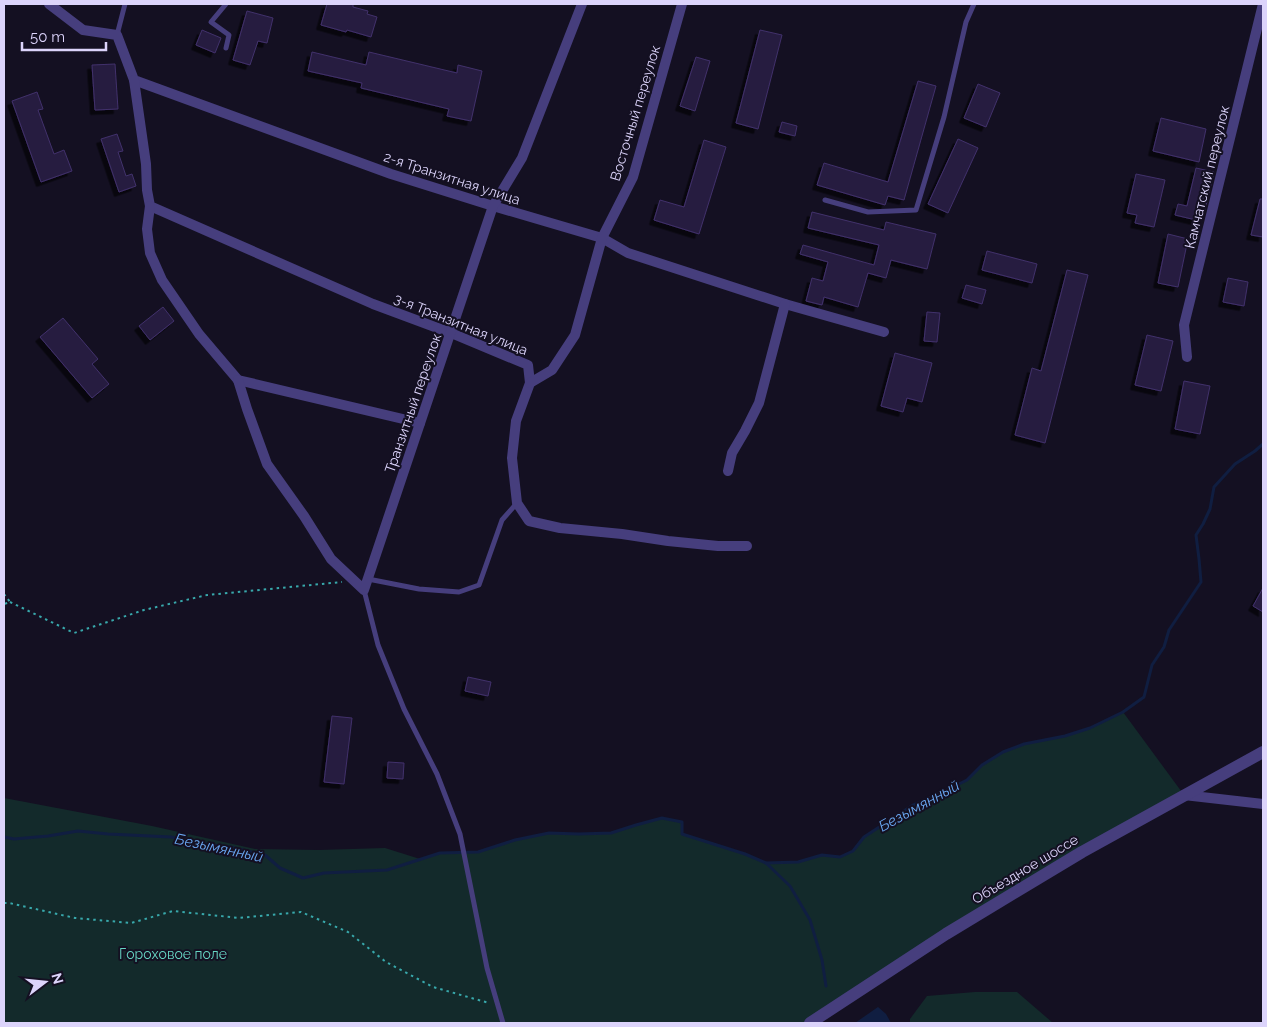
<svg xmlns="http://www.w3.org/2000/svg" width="1267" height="1027" font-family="Raleway,sans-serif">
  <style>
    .green { fill: #132a2b }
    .water { fill: #101e41 }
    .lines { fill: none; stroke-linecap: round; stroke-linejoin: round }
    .stream { stroke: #101e41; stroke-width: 3 }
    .building { fill: #271d41; stroke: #41316b; filter: url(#shadow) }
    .path { stroke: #38a8ab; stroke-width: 2; stroke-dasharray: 2.5 4; stroke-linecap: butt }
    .service { stroke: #463e7d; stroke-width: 5 }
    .minor { stroke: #463e7d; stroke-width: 10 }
    .tertiary { stroke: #463e7d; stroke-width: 12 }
    .labels { text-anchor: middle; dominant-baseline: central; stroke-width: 4; stroke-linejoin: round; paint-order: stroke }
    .street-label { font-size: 14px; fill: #dcd4fb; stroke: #141022 }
    .park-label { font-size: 14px; fill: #66d5c3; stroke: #141022 }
    .water-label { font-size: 15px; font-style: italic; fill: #6aa8f3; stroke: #141022 }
  </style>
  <defs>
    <filter id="shadow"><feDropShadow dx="-4.5" dy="4.5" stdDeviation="0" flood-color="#0009"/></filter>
  </defs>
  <rect width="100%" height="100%" fill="#141022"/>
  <g class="green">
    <polygon points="1123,712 1184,795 810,1023 4,1023 4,798 152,826 255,849 319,850 385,848 420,859 440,853 478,852 515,840 549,833 579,834 611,833 636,825 662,818 682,822 683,834 745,854 766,863 798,862 822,855 840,857 853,851 864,837 890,820 913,805 949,789 967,780 982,765 1003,752 1024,744 1065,736 1090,728"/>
    <polygon points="975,992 1017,992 1053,1023 910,1023 910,1019 927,996"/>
  </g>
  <polygon class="water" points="878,1007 886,1014 891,1023 855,1023"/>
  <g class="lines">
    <g class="stream">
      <polyline points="4,837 14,839 48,836 78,831 108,834 171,837 211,845 230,847 265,855 280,868 303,878 324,873 387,870 440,853 478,852 515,840 549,833 579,834 611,833 636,825 662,818 682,822 682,834 745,854 766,863 798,862 822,855 840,857 853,851 864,837 890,820 913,805 949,789 967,780 982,765 1003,752 1024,744 1065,736 1090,728 1123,712 1144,697 1152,665 1164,647 1169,630 1201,582 1199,559 1196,535 1203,524 1210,509 1214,487 1235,464 1255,451 1263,444"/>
      <polyline points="766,863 790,886 810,920 822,960 826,986"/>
    </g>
  </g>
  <g class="building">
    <polygon points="327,4 353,4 353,7 368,11 367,14 377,17 371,37 347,30 346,32 321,25"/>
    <polygon points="247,11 273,18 267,43 258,41 250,65 233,60"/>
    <polygon points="202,30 221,38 215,53 196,45"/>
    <polygon points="760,30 782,35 758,129 736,123"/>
    <polygon points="312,52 366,65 369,52 457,73 458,65 482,71 471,121 447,116 449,109 361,88 362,83 308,71"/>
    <polygon points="696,57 710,61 695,111 680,106"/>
    <polygon points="115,64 118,109 95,110 92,65"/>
    <polygon points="918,81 936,86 904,200 888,196 885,205 817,185 824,163 888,182"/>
    <polygon points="978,84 1000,93 986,127 964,118"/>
    <polygon points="37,92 43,109 38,110 54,154 64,150 72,171 41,182 12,101"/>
    <polygon points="1161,118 1206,129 1199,162 1153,151"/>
    <polygon points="782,122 797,126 795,136 779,132"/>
    <polygon points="117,134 123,151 118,152 126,176 132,174 136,186 119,192 101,139"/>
    <polygon points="958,139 978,148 948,213 928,204"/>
    <polygon points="704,140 726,147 699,234 654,220 660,200 684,207"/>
    <polygon points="1196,168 1214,172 1205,210 1198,208 1196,220 1175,215 1178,204 1187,206"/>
    <polygon points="1136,174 1165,180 1154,227 1135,223 1137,215 1127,213"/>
    <polygon points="1260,199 1263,199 1263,237 1251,235"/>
    <polygon points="812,212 884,230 886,222 936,234 927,269 891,260 886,278 868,273 858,307 824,297 822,305 806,301 812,278 823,281 828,262 800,254 803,245 874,265 879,245 808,228"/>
    <polygon points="1168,234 1188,239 1178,287 1158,283"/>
    <polygon points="987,251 1037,264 1032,283 982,270"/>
    <polygon points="1067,270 1088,275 1045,443 1015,435 1032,368 1041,371"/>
    <polygon points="1228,278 1248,282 1244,306 1223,302"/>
    <polygon points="966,285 986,290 982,304 962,298"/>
    <polygon points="163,307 174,321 150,340 139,326"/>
    <polygon points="927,312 940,313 937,342 924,341"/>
    <polygon points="63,318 98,359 92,364 109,384 92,398 40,337"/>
    <polygon points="1147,335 1173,341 1161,391 1135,385"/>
    <polygon points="895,353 932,363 922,402 907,398 903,412 881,406"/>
    <polygon points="1184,381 1210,386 1200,434 1175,429"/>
    <polygon points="1263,588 1263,612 1253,606"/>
    <polygon points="468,677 491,682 488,696 465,691"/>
    <polygon points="332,716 352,718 344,784 324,782"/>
    <polygon points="388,762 404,763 403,779 387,778"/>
  </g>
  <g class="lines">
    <g class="path">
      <polyline points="4,594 10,602 4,604"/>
      <polyline points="10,602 74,633 144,610 207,595 342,582"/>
      <polyline points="4,903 9,903 75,918 131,923 173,911 239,918 301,912 348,932 386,962 433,987 489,1003"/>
    </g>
    <g class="service">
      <polyline points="226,4 211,22 229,35 226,48"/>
      <polyline points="117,35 125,4"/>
      <polyline points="825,200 868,212 916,210 944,117 966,22 974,4"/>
      <polyline points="368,579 419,589 459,592 479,585 502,520 517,503"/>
      <polyline points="364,590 378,645 404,709 437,774 460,834 487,968 503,1023"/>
    </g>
    <g class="minor">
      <polyline points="49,4 83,30 117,35 134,80 391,174 493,206 602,238 628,253 785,304 884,332"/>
      <polyline points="134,80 146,164 147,190 150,206 373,304 451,333 528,365 530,383 516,421 512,458 517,503 529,521 560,528 622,534 668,541 718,546 747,546"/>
      <polyline points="150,206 147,229 150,253 162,280 199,334 238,380 420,423"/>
      <polyline points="1187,357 1184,325 1263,4"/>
      <polyline points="238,380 247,409 267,464 304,516 331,559 364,590 493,206 522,158 582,4"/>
      <polyline points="530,383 552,370 575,335 602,238 633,177 682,4"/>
      <polyline points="728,471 732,453 745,431 759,403 785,304"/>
      <polyline points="1184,795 1263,804"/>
    </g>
    <polyline class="tertiary" points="810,1023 946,934 1082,852 1263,752"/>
  </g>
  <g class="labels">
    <g class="street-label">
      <text transform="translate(635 113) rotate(-73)">Восточный переулок</text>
      <text transform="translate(1207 177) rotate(-76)">Камчатский переулок</text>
      <text transform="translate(452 178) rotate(18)">2-я Транзитная улица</text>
      <text transform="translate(461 324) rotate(22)">3-я Транзитная улица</text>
      <text transform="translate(413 403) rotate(-71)">Транзитный переулок</text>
      <text transform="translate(1025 869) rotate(-31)">Объездное шоссе</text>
    </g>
    <g class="park-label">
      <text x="173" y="954">Гороховое поле</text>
    </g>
    <g class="water-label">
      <text transform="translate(919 806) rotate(-29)">Безымянный</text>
      <text transform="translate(219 848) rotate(12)">Безымянный</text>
    </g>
  </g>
  <rect width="1267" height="1027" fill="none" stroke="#dcd4fb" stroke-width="10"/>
  <g transform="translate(45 982) rotate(74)" stroke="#141022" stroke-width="4" paint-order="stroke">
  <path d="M0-4L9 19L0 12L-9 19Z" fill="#dcd4fb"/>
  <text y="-8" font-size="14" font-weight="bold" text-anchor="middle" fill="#dcd4fb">N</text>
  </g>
  <path d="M22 42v8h84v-8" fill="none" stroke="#dcd4fb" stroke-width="2.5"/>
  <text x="30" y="42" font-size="15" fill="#dcd4fb" stroke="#141022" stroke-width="4" paint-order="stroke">50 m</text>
</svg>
